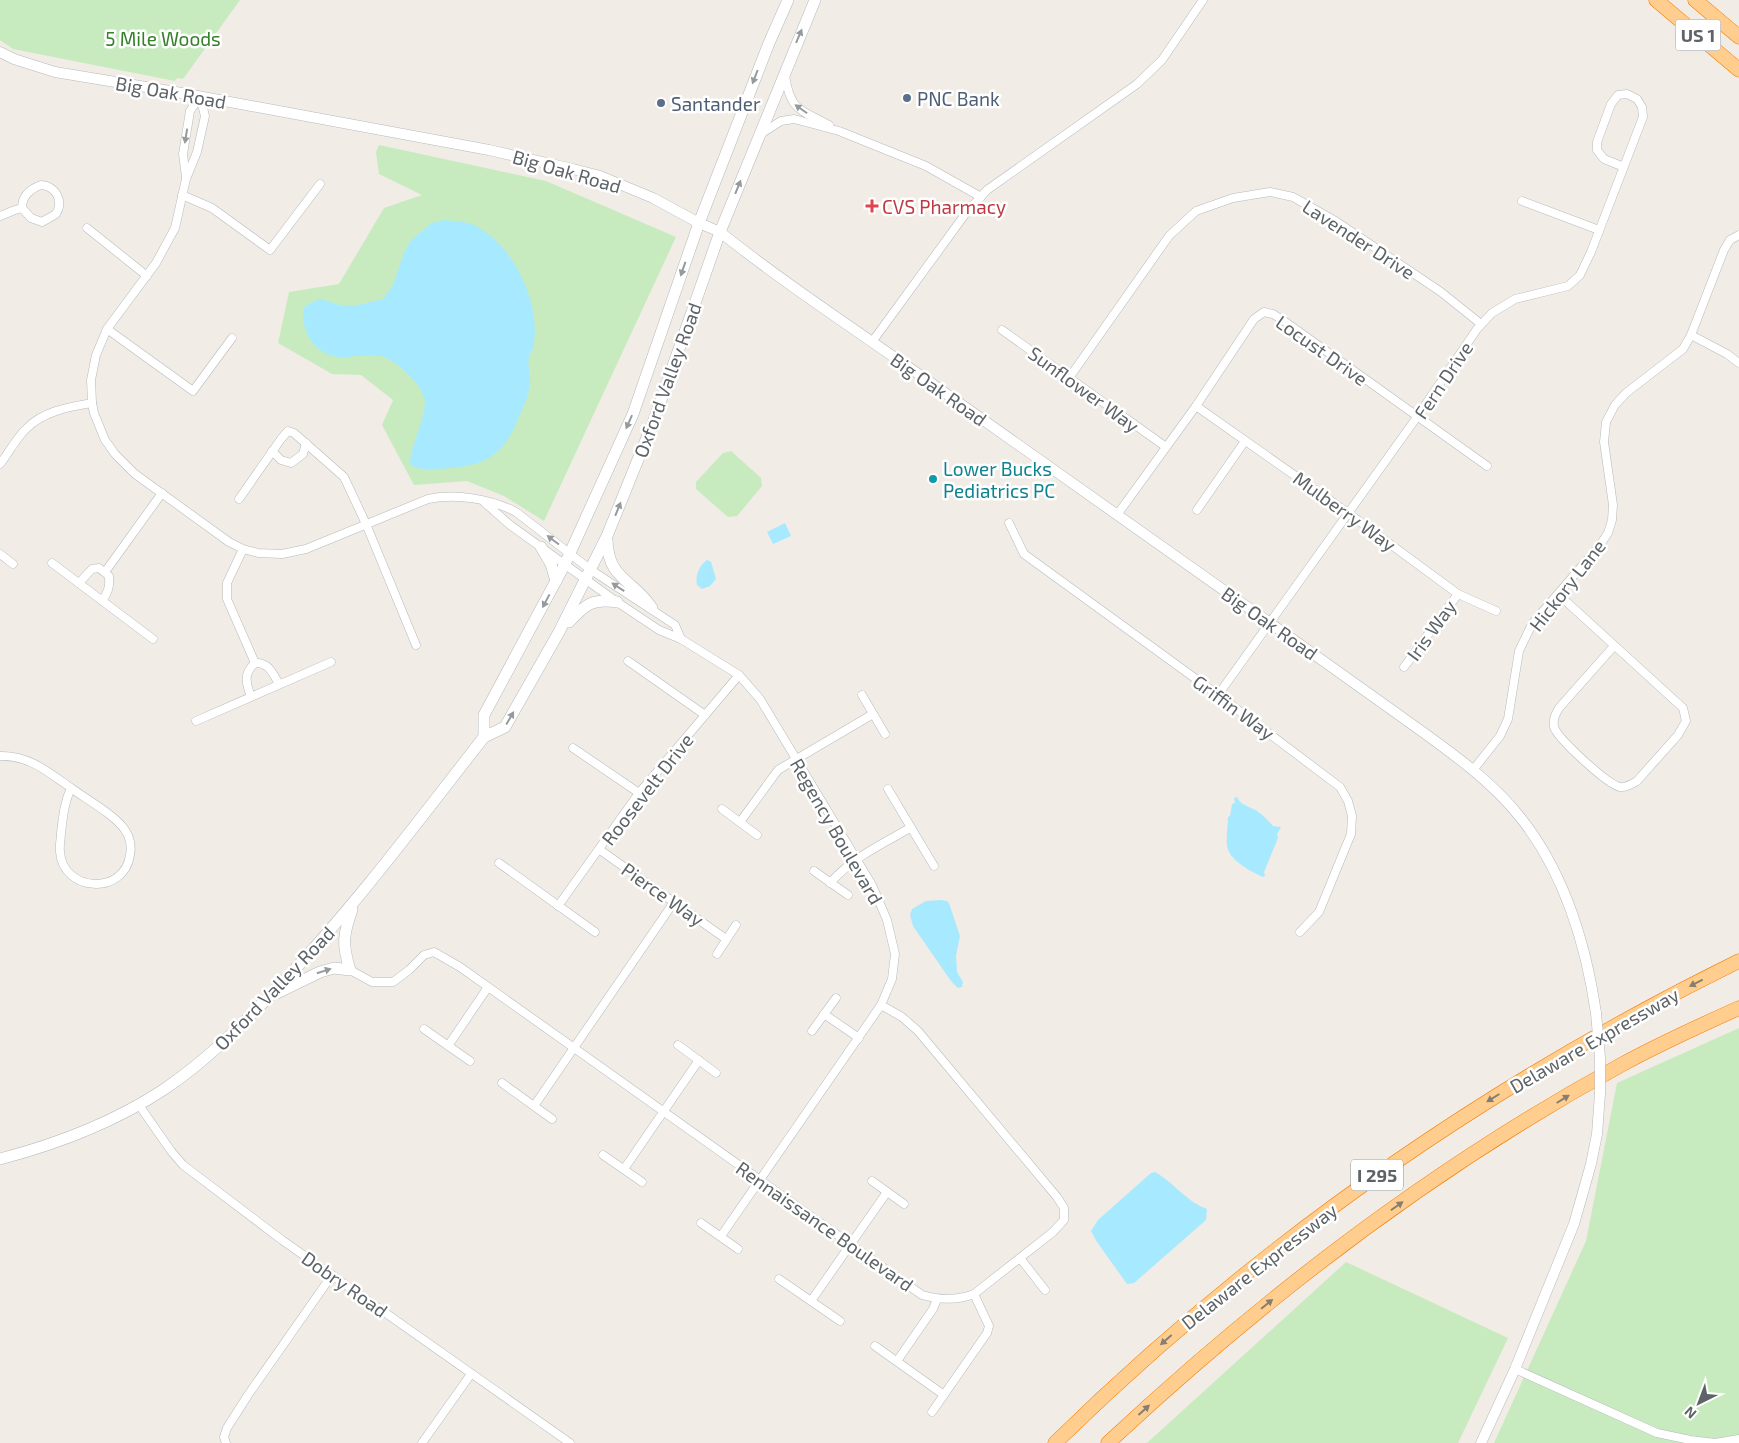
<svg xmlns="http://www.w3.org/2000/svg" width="1739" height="1443" font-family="'Exo 2',sans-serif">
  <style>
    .green { fill: #c7ebbf }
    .water { fill: #a7e9ff }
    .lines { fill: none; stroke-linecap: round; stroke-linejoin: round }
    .minor-casing { stroke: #b6babd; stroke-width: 9 }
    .tertiary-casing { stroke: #b6babd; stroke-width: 11 }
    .secondary-casing { stroke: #b4babe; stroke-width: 12 }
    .motorway-casing { stroke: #f67c00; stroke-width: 15 }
    .minor { stroke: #fff; stroke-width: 8 }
    .tertiary { stroke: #fff; stroke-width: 10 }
    .secondary { stroke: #fff; stroke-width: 11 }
    .motorway { stroke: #ffcd8e; stroke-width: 14 }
    .tertiary-bridge-casing { stroke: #b6babd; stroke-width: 11; stroke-linecap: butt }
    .tertiary-bridge { stroke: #fff; stroke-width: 10 }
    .oneway { fill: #969a9c }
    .oneway2 { fill: #867e71 }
    .service-dot { fill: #5c6f8a; stroke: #fff; stroke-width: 2 }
    .health-dot { fill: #e0444e; stroke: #fff; stroke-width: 2 }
    .culture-dot { fill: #0f9aa8; stroke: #fff; stroke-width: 2 }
    .labels { text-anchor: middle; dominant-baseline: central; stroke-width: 5; stroke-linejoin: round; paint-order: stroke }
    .shield { fill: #fff; stroke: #8e9295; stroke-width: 1 }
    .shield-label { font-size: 18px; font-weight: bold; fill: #5d6367 }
    .park-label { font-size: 19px; fill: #36802a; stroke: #fff }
    .street-label { font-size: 19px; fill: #5d6367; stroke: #fff }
    .service-label { font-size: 19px; fill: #4e5e75; stroke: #fff; text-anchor: start }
    .health-label { font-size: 19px; fill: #be3a42; stroke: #fff; text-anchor: start }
    .culture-label { font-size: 19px; fill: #0d838f; stroke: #fff; text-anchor: start }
  </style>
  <rect width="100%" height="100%" fill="#f1ece5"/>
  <g class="green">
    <polygon points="0,0 240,0 183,79 177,78 175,81 13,49 0,40"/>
    <polygon points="379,145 546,181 676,237 544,521 504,496 467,481 414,485 382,425 393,400 361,375 332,374 278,343 289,292 339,284 384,208 422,195 379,174 376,152"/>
    <polygon points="731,451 761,478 762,486 737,516 728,517 696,489 696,482 723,453"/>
    <polygon points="1739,1028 1739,1443 1494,1443 1586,1241 1617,1083"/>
    <polygon points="1346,1262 1508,1338 1458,1443 1147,1443"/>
  </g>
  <g class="water">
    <path d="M444 220C453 221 465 221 474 225 513 244 540 301 534 343 534 348 530 352 529 357 527 365 531 375 530 383 529 396 523 407 518 419 504 454 487 465 450 468 438 469 419 472 410 464 410 445 429 412 424 397 420 383 395 359 381 356 367 353 353 358 339 357 313 354 300 330 304 307L312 302 321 299 340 305H358L383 299 393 285 404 253 411 240 432 223Z"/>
    <polygon points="785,523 791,536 773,544 767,532"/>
    <path d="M707 560 711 562 716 579 710 586 702 589 697 585C695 575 699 566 707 560Z"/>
    <path d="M1237 797C1241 806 1249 806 1257 811 1263 815 1269 821 1273 826L1281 827 1277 834 1278 838 1264 872 1265 876 1263 877C1252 872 1228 860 1227 845 1226 836 1228 826 1228 817L1230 816 1232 804 1235 803 1234 798Z"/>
    <polygon points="941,900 947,901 949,903 960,936 956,956 957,972 963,982 962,987 958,988 951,981 913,926 910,915 912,909 926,901"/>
    <path d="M1155 1172C1173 1182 1187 1202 1207 1209L1206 1220 1134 1283 1127 1284 1097 1242 1091 1231 1098 1220 1151 1173Z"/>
  </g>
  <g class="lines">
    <defs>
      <g id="minor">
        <path d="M785 76C791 112 800 109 829 125"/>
        <path d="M200 96 205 116 197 152 186 179 175 228 156 263 107 329 96 355 91 380 92 403 94 413 105 440 115 454 135 474 229 542 243 549 258 553 282 554 306 549 428 499C456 493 491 499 516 512L591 570 675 625 681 639"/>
        <polyline points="759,135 781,121 794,119 839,131 926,166 981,197"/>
        <polyline points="186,177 183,154 190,111 200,96"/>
        <path d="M41 185C56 186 64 201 56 214L42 222 31 218 22 208C22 196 30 189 41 185Z"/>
        <polyline points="182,195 212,208 270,250 320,184"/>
        <polyline points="1522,201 1599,230"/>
        <polyline points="0,216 15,210 22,208"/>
        <polyline points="87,228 147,276"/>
        <polyline points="107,329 193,391 232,338"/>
        <polyline points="1002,330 1166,447"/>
        <polyline points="1691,335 1727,354 1739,363"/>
        <polyline points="872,342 966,213 987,190 1137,84 1162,60 1203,0"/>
        <polyline points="1069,378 1169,236 1196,211 1233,198 1270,192 1293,197 1337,222 1441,292 1481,324"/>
        <polyline points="1196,406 1348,513 1458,594 1496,611"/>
        <polyline points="272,451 281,460 291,463 303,454 306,443"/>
        <path d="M0 464C8 454 17 437 26 429 43 411 69 407 92 403"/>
        <polyline points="239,499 281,439 288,431 294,433 344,477 366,524 416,645"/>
        <polyline points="484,502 510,525 617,602 659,630 681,639 739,675 760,699 872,885 887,920 895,954 892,979 881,1005 721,1236"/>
        <polyline points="1197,510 1245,441"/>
        <polyline points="1117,515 1196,406 1254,319 1264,312 1273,314 1284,321 1487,466"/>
        <polyline points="1009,523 1024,554 1218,695 1340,787 1348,801 1352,816 1351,834 1319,912 1300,932"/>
        <polyline points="243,549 227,583 227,599 255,663"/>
        <polyline points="0,554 13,564"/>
        <polyline points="52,563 153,639"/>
        <polyline points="105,572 162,493"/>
        <path d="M79 583 92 569 99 568 109 576C110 587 108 592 102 601"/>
        <path d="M1558 594 1683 708 1686 721 1678 735 1637 781C1632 784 1626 788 1620 787 1607 784 1558 739 1554 727 1553 719 1555 715 1559 708L1614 646"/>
        <polyline points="628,661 705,715"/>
        <polyline points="1404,667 1458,594"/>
        <polyline points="862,695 885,734"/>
        <polyline points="1218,695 1417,417 1477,329 1492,313 1515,299 1568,286 1580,275 1591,252 1643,117 1642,107 1637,99 1627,94 1618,95 1611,104 1597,142 1597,150 1604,159 1624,167"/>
        <path d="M251 697C246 683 243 674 255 663 269 662 273 674 279 684"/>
        <polyline points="196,721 331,662"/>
        <polyline points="573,748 639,793"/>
        <path d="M0 756C29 755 48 772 71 788"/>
        <polyline points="1473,770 1500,736 1508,719 1519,651 1532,624 1600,545 1608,533 1612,520 1613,505 1604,442 1606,422 1615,405 1626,393 1683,349 1691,335 1724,250 1730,240 1739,235"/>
        <path d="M71 788C86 799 115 815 125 830 130 837 132 847 130 855 124 896 63 892 60 852 59 846 61 839 61 833 63 817 64 803 71 788Z"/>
        <polyline points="888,789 934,866"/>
        <polyline points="722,809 757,835"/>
        <polyline points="740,822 778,770 873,714"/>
        <polyline points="600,850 726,939"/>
        <polyline points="499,863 595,932"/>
        <polyline points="814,871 848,895"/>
        <path d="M830 883C852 858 882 844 910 828"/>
        <polyline points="558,906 639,793 739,675"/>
        <polyline points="717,954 736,925"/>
        <path d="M350 970 372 982H393L409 970 424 955 434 952 460 967 922 1295C940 1300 956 1301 974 1294L1053 1232 1064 1220V1208L1057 1197 918 1031 902 1017 881 1005"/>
        <polyline points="824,1014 859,1038"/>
        <polyline points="424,1029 470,1061"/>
        <polyline points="812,1031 836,998"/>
        <polyline points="678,1045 716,1073"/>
        <polyline points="448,1046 488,987"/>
        <polyline points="502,1083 552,1119"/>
        <polyline points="139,1105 171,1151 183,1165 282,1240 570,1443"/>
        <polyline points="534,1106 674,902"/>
        <polyline points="603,1155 642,1182"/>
        <polyline points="624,1169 699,1060"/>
        <polyline points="872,1181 904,1204"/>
        <polyline points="701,1223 738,1249"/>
        <polyline points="1020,1258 1045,1290"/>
        <polyline points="779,1279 840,1321"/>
        <polyline points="811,1301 887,1192"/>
        <polyline points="875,1346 944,1395"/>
        <polyline points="897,1361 933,1309 937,1299"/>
        <polyline points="1515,1369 1657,1433 1690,1440 1715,1443 1739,1439"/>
        <polyline points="932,1412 987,1333 989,1326 974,1294"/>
        <polyline points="226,1443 224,1437 227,1428 248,1395 332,1275"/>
        <polyline points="422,1443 471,1374"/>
      </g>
      <g id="tertiary">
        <path d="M0 52 14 59 55 72 176 92 489 150 573 169 600 176 653 198 699 223 720 232C783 282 851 327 917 373 1037 459 1157 544 1277 628 1320 659 1363 689 1406 720 1446 749 1489 778 1520 817 1564 872 1586 945 1596 1013"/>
        <polyline points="1481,1443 1515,1369 1574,1224 1591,1164 1597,1134 1600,1094"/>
      </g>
      <g id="secondary">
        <path d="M607 540C608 580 633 579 652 608"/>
        <polyline points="541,547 551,564 556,581"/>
        <path d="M569 622C585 605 592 598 617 602"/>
        <polyline points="484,737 484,715 565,564 633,414 699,223 769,43 788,0"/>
        <path d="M277 993 320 972 334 968 350 970C342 944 343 935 352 910"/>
        <path d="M0 1159C57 1144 113 1123 163 1090 208 1060 246 1021 283 982 356 905 419 820 484 737L505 727 559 632 607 536 654 420 720 232 815 0"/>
      </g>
      <g id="motorway">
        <polyline points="1656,0 1739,70"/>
        <polyline points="1695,0 1739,37"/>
        <path d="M1055 1443C1255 1247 1487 1085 1739 961"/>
        <path d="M1108 1443C1263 1298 1434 1167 1621 1065 1659 1044 1699 1026 1739 1008"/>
      </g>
    </defs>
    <use href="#minor" class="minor-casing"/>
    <use href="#tertiary" class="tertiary-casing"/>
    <use href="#secondary" class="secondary-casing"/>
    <use href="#motorway" class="motorway-casing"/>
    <use href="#minor" class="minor"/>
    <use href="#tertiary" class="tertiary"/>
    <use href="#secondary" class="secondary"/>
    <use href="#motorway" class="motorway"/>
    <defs>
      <polyline id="tertiary-bridge" points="1596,1013 1600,1058 1600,1094"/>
    </defs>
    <use href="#tertiary-bridge" class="tertiary-bridge-casing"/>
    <use href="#tertiary-bridge" class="tertiary-bridge"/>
  </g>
  <defs><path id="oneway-solid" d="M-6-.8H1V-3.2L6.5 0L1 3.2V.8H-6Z" transform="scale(1.25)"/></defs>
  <g class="oneway">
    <use href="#oneway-solid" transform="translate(799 36) rotate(-67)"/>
    <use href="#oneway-solid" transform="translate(755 77) rotate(111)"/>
    <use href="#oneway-solid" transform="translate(801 109) rotate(-145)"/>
    <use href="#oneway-solid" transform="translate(186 136) rotate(99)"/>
    <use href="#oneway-solid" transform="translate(738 187) rotate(-68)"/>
    <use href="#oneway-solid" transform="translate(683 269) rotate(109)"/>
    <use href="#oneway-solid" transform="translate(629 422) rotate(114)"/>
    <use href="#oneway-solid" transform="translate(618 509) rotate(-68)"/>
    <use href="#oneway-solid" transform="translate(553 540) rotate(-143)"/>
    <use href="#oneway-solid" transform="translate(618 587) rotate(-147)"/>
    <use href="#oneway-solid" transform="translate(546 601) rotate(118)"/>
    <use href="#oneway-solid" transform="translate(510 718) rotate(-60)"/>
    <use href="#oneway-solid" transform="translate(324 971) rotate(-17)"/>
  </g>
  <g class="oneway2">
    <use href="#oneway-solid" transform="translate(1696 983) rotate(153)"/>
    <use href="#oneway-solid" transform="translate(1493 1098) rotate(148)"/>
    <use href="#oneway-solid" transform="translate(1563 1099) rotate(-32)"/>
    <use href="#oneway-solid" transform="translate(1397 1206) rotate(-35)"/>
    <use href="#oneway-solid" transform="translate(1267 1304) rotate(-39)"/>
    <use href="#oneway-solid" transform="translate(1166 1340) rotate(139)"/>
    <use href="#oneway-solid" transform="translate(1144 1410) rotate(-42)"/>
  </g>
  <g class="service-dot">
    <circle cx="907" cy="98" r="5"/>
    <circle cx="661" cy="103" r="5"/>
  </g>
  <path class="health-dot" d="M869.5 198.5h5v5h5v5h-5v5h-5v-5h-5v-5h5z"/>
  <circle class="culture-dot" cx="933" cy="479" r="5"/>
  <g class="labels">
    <g class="shield">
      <rect x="1675.5" y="19.5" width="45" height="31" rx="4"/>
      <rect x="1351" y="1159.5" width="52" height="31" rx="4"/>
    </g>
    <g class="shield-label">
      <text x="1698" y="35">US 1</text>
      <text x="1377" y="1175">I 295</text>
    </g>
    <g class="park-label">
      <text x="163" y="38">5 Mile Woods</text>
    </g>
    <g class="street-label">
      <text transform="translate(171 92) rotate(10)">Big Oak Road</text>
      <text transform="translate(567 171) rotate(16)">Big Oak Road</text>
      <text transform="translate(1359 239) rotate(33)">Lavender Drive</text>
      <text transform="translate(1322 350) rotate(35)">Locust Drive</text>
      <text transform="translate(667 380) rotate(-70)">Oxford Valley Road</text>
      <text transform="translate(1443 380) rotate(-56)">Fern Drive</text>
      <text transform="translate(939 389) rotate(35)">Big Oak Road</text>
      <text transform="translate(1084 389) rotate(36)">Sunflower Way</text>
      <text transform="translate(1345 511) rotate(36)">Mulberry Way</text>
      <text transform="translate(1567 585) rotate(-52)">Hickory Lane</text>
      <text transform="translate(1270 623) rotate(35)">Big Oak Road</text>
      <text transform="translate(1431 630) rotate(-54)">Iris Way</text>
      <text transform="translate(1234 707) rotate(36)">Griffin Way</text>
      <text transform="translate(647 789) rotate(-52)">Roosevelt Drive</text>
      <text transform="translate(837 831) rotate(60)">Regency Boulevard</text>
      <text transform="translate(663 894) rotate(35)">Pierce Way</text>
      <text transform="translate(274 988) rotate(-46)">Oxford Valley Road</text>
      <text transform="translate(1594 1040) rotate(-30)">Delaware Expressway</text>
      <text transform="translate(825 1226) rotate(35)">Rennaissance Boulevard</text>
      <text transform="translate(1259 1266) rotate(-38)">Delaware Expressway</text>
      <text transform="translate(345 1284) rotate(35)">Dobry Road</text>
    </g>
    <g class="service-label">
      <text x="917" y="98">PNC Bank</text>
      <text x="671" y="103">Santander</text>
    </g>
    <g class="health-label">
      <text x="882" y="206">CVS Pharmacy</text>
    </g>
    <g class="culture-label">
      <text x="943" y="468">Lower Bucks<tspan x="943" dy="22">Pediatrics PC</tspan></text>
    </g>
  </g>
  <g transform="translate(1699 1403) rotate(222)" stroke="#ffffff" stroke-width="4" paint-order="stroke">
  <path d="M0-4L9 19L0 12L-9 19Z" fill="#5d6367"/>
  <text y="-8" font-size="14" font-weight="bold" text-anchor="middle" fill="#5d6367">N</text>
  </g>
</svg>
